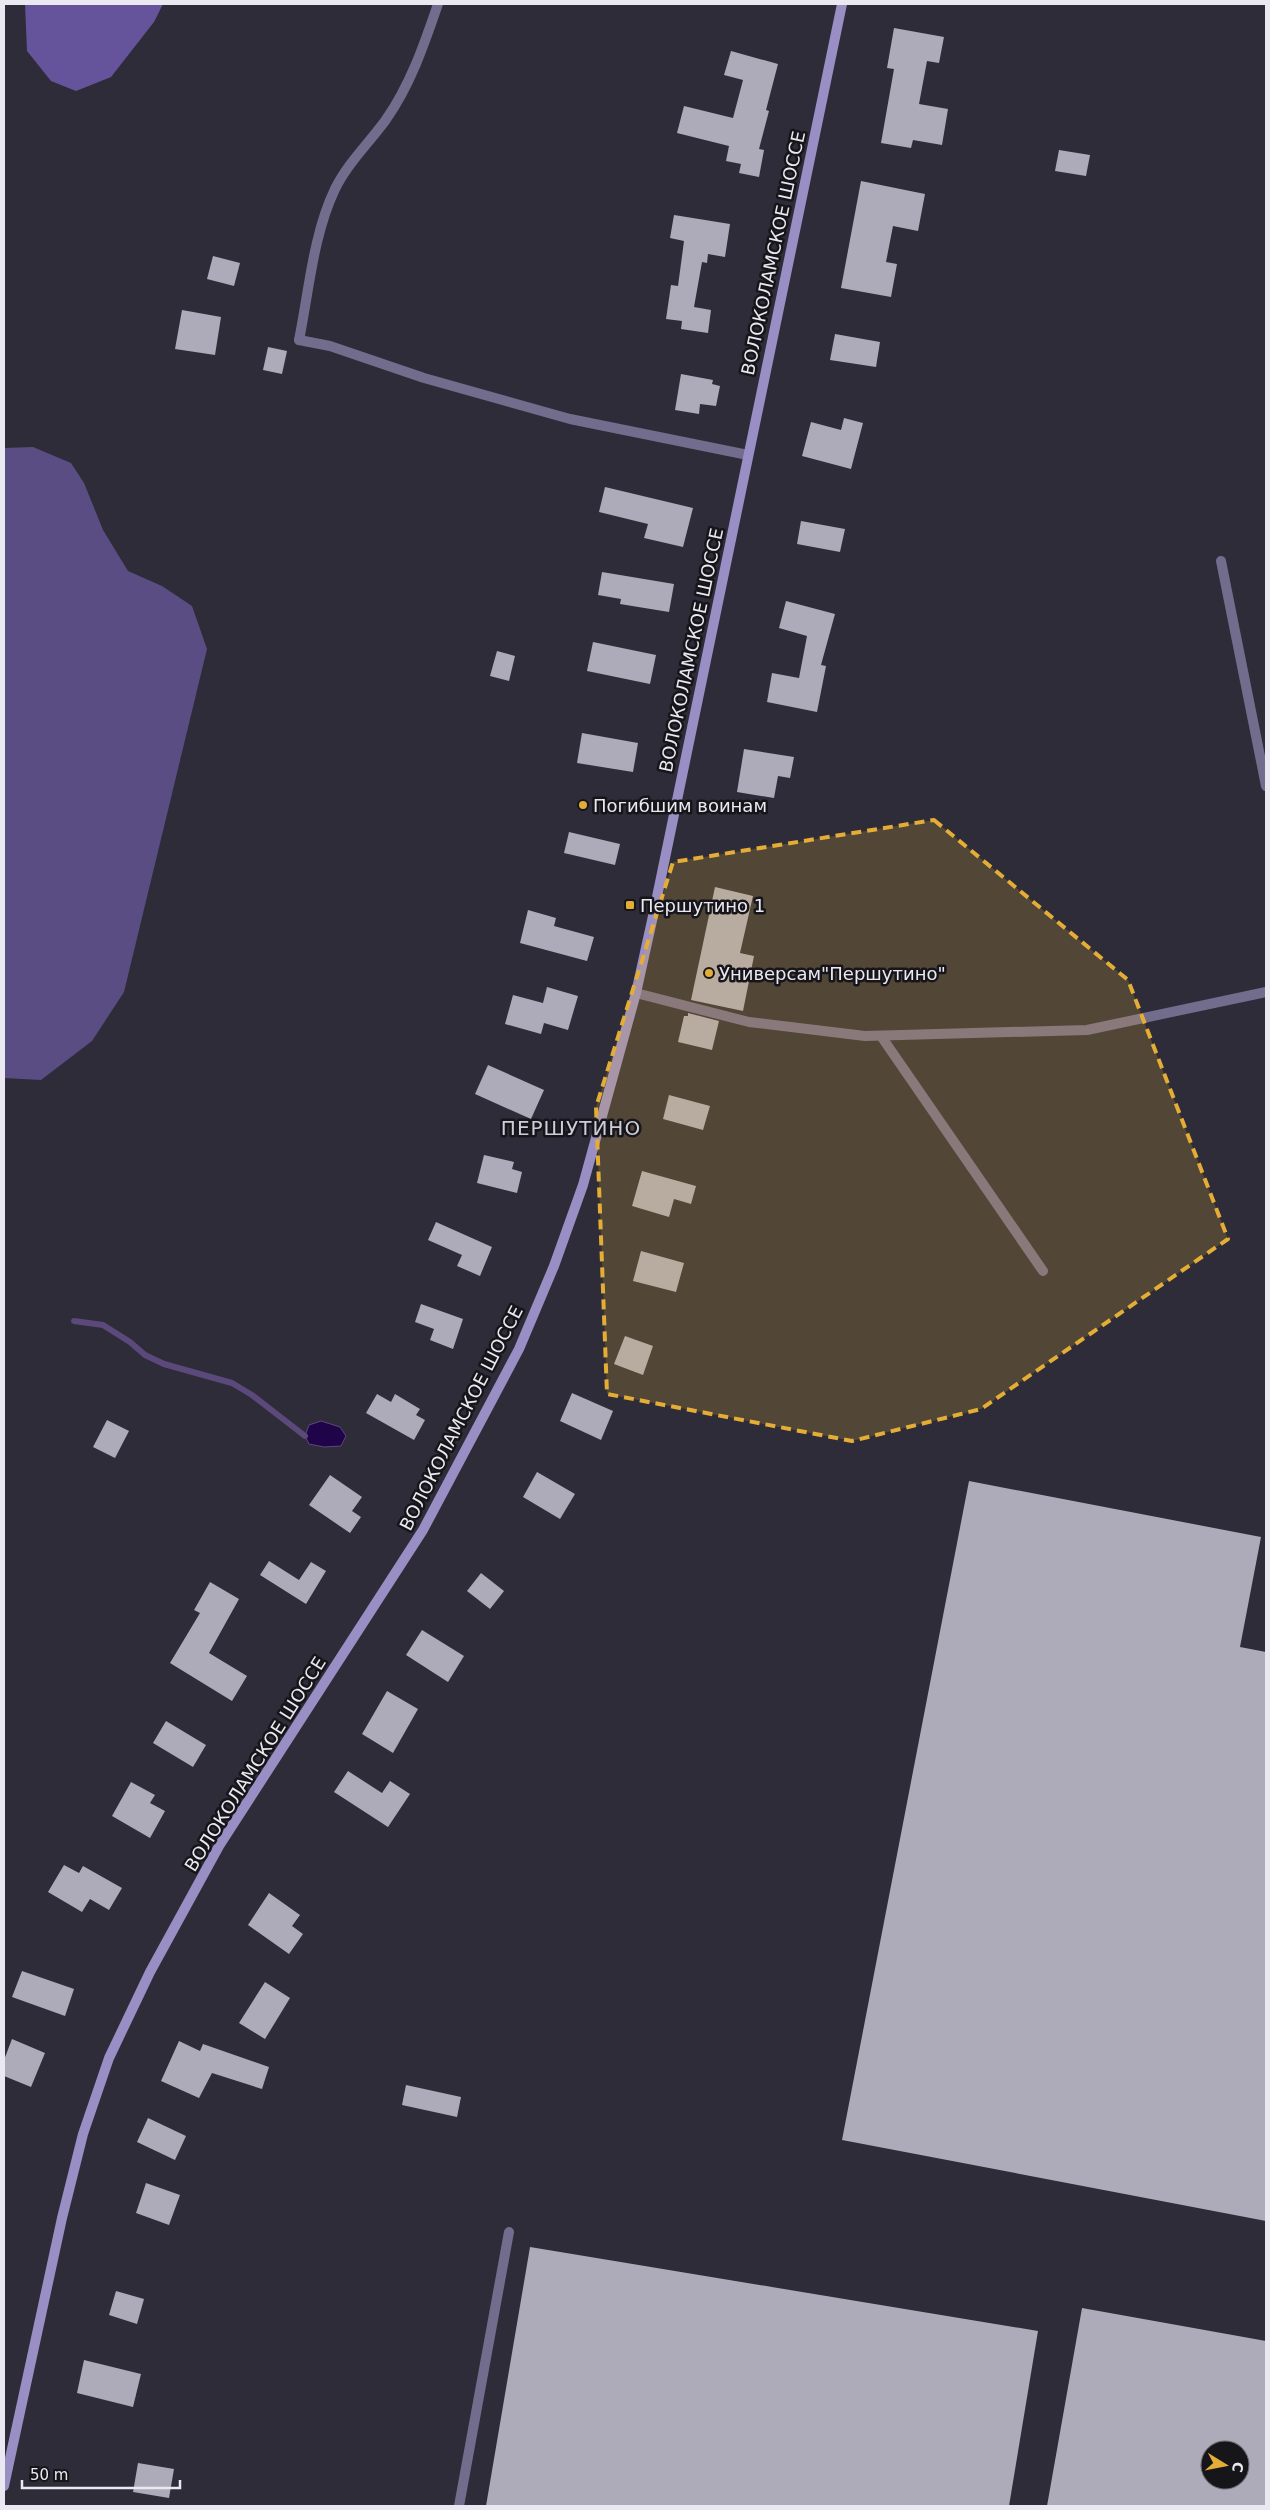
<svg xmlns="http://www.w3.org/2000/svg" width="1270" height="2510" font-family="'DejaVu Sans',sans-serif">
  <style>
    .green { fill: #594d83 }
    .forest { fill: #65549c }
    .water { fill: #1f0449; stroke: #5c497b }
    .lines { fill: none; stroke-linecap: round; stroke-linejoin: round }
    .stream { stroke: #5c497b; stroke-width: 6 }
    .building { fill: #adabba; fill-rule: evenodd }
    .lane { stroke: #726c8d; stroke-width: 10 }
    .street { stroke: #726c8d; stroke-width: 10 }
    .secondary { stroke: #998fc4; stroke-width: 10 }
    .marked { fill: #e4ad35; fill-opacity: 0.2; stroke: #e4ad35; stroke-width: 4; stroke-dasharray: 10 6; stroke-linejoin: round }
    .poi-dot { fill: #e4ad35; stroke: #16151a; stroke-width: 2 }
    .labels { text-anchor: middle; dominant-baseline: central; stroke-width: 5; stroke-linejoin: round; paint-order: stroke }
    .street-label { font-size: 18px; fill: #eae9f1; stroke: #16151a }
    .poi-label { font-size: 18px; fill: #eae9f1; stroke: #16151a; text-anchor: start }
    .quarter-label { font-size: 20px; letter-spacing: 1px; fill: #ceccdb; stroke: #16151a }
  </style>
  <rect width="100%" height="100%" fill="#2e2c38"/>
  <polygon class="green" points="33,447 71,463 84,483 103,530 128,571 162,586 192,606 207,649 124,992 92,1041 41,1080 4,1078 4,448"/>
  <polygon class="forest" points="25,4 163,4 154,22 111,77 76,91 51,81 27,51"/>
  <polygon class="water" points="321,1421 340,1427 346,1436 341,1446 324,1447 309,1444 305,1436 309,1425"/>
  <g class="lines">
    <polyline class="stream" points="74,1321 103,1325 130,1342 145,1355 164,1364 232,1383 252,1395 305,1436"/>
  </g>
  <g class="building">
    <polygon points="894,28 944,37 939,63 927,61 919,104 948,109 942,145 913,140 911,148 881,143 894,69 887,68"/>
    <polygon points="731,51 778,64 766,110 769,111 759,149 764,150 759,177 739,173 741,164 726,161 729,146 677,133 684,106 733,118 743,80 724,75"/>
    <polygon points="1059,150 1090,155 1086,176 1055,171"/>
    <polygon points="861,181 925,194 918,231 893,226 886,262 897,264 891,297 841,288"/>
    <polygon points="674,215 730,224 725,257 708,254 707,263 702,262 694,307 711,310 708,333 681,329 682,321 666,319 671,285 678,286 684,241 670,238"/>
    <polygon points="213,256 240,263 234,286 207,279"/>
    <polygon points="182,310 221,317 215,355 175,349"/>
    <polygon points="835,334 880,342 876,367 830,360"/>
    <polygon points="268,347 287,351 282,374 263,370"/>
    <polygon points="681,374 713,380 712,384 720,386 716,406 700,404 699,414 675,410"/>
    <polygon points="844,418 863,423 851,469 802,456 811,422 841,430"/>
    <polygon points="605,487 693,508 683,547 644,538 648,524 599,512"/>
    <polygon points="801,521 845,529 840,552 797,544"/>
    <polygon points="602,572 674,584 669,612 620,604 621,599 598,595"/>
    <polygon points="786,601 835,614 821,665 826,666 817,712 767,702 772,673 799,678 807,636 779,628"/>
    <polygon points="593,642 656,655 650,684 587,671"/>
    <polygon points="497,651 515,656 509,681 490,676"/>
    <polygon points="582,733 638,743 633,772 577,763"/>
    <polygon points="744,749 794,757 790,778 778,776 774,798 737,792"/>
    <polygon points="569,832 620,844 615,865 564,853"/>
    <polygon points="715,887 753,896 740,953 754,956 743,1011 691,1000"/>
    <polygon points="528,910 556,918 554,926 594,937 587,961 520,943"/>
    <polygon points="547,987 578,996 568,1030 544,1023 541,1034 505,1024 513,995 543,1003"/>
    <polygon points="688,1013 719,1021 712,1050 678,1042 684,1016 688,1016"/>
    <polygon points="488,1065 544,1090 531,1119 475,1094"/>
    <polygon points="669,1095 710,1106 703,1130 663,1119"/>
    <polygon points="484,1155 514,1162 512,1169 522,1172 517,1193 477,1183"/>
    <polygon points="642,1171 696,1186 691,1204 674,1199 669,1217 632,1206"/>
    <polygon points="436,1222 492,1247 480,1276 457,1266 462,1255 428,1240"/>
    <polygon points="641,1251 684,1263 676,1292 633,1281"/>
    <polygon points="421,1304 463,1319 453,1349 430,1340 434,1329 415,1322"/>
    <polygon points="625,1336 653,1346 643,1375 614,1364"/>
    <polygon points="572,1393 613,1411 601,1440 560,1421"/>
    <polygon points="377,1394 391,1402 395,1394 420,1409 416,1415 425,1420 414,1440 366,1413"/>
    <polygon points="107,1420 129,1431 115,1458 93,1447"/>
    <polygon points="537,1472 575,1494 560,1519 523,1497"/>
    <polygon points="330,1475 362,1497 352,1511 361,1517 350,1533 309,1505"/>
    <polygon points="969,1481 1261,1537 1240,1647 1266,1652 1266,2221 842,2140"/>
    <polygon points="269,1561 299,1580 311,1562 326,1571 306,1604 260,1575"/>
    <polygon points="481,1573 504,1591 490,1609 467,1591"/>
    <polygon points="210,1582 239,1599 209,1653 247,1676 232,1701 170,1663 200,1613 194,1610"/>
    <polygon points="422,1630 464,1656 448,1682 406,1655"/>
    <polygon points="387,1691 418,1709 393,1753 362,1734"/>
    <polygon points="166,1721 206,1745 193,1767 153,1743"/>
    <polygon points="348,1771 382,1793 390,1781 410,1794 388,1827 334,1792"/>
    <polygon points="131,1782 155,1795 150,1803 165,1811 150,1838 112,1816"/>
    <polygon points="64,1865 79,1873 83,1866 122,1888 109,1910 90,1899 82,1912 48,1892"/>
    <polygon points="269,1893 300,1915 292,1926 303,1934 289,1954 248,1925"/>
    <polygon points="22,1971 74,1989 65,2016 12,1997"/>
    <polygon points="265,1982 290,1998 265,2039 239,2023"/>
    <polygon points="12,2039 45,2053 31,2087 4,2076 4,2060"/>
    <polygon points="179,2041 200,2051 203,2044 269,2067 262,2089 212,2073 199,2098 161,2081"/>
    <polygon points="406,2085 461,2097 457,2117 402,2105"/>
    <polygon points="148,2118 186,2136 175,2160 137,2142"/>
    <polygon points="146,2183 180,2195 169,2225 136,2213"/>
    <polygon points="530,2247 1038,2331 1009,2506 486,2506"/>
    <polygon points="116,2291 144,2299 137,2324 109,2315"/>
    <path d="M1082 2308 1266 2341V2506H1047ZM1210 2450H1240V2480H1210Z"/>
    <polygon points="84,2360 141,2374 133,2407 77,2393"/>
    <polygon points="138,2463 174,2469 169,2498 133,2492"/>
  </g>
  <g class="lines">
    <g class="lane">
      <path d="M299 340C309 291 313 235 335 189 348 163 368 144 385 121 410 86 424 45 438 4"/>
      <polyline points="1221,561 1266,786"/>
      <polyline points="636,993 749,1022 865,1036 1087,1030 1266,992"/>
      <polyline points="881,1036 1043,1271"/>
      <polyline points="459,2506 509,2232"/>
    </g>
    <polyline class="street" points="299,340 330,346 424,378 570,419 748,455"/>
    <polyline class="secondary" points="4,2486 62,2218 83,2134 109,2058 150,1972 219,1846 423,1530 519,1349 554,1266 583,1185 636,993 653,916 842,4"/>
  </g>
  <path class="marked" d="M934 820 1128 980 1228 1239 981 1409 852 1441 607 1394 596 1107 673 862Z"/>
  <g class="poi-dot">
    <circle cx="583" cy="805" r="5"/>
    <rect x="625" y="900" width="10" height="10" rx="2.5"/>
    <circle cx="709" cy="973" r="5"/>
  </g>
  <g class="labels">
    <g class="street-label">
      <text transform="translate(773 253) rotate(-78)">ВОЛОКОЛАМСКОЕ ШОССЕ</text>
      <text transform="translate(691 650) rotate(-78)">ВОЛОКОЛАМСКОЕ ШОССЕ</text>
      <text transform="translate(461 1418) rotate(-63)">ВОЛОКОЛАМСКОЕ ШОССЕ</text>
      <text transform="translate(255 1764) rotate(-58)">ВОЛОКОЛАМСКОЕ ШОССЕ</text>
    </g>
    <g class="poi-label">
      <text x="593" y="805">Погибшим воинам</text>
      <text x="640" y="905">Першутино 1</text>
      <text x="719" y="973">Универсам"Першутино"</text>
    </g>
    <g class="quarter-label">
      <text x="571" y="1128">ПЕРШУТИНО</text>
    </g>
  </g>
  <rect width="1270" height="2510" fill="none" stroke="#eae9f1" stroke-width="10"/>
  <g transform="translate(1225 2465) rotate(100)"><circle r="24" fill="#16151a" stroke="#6b6a70"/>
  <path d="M0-4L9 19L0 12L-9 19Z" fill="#e4ad35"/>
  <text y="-8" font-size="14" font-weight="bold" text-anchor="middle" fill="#eae9f1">С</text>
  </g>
  <path d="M22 2480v8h158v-8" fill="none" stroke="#eae9f1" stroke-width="2.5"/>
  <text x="30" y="2480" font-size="15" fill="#eae9f1" stroke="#16151a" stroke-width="4" paint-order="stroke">50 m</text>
</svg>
